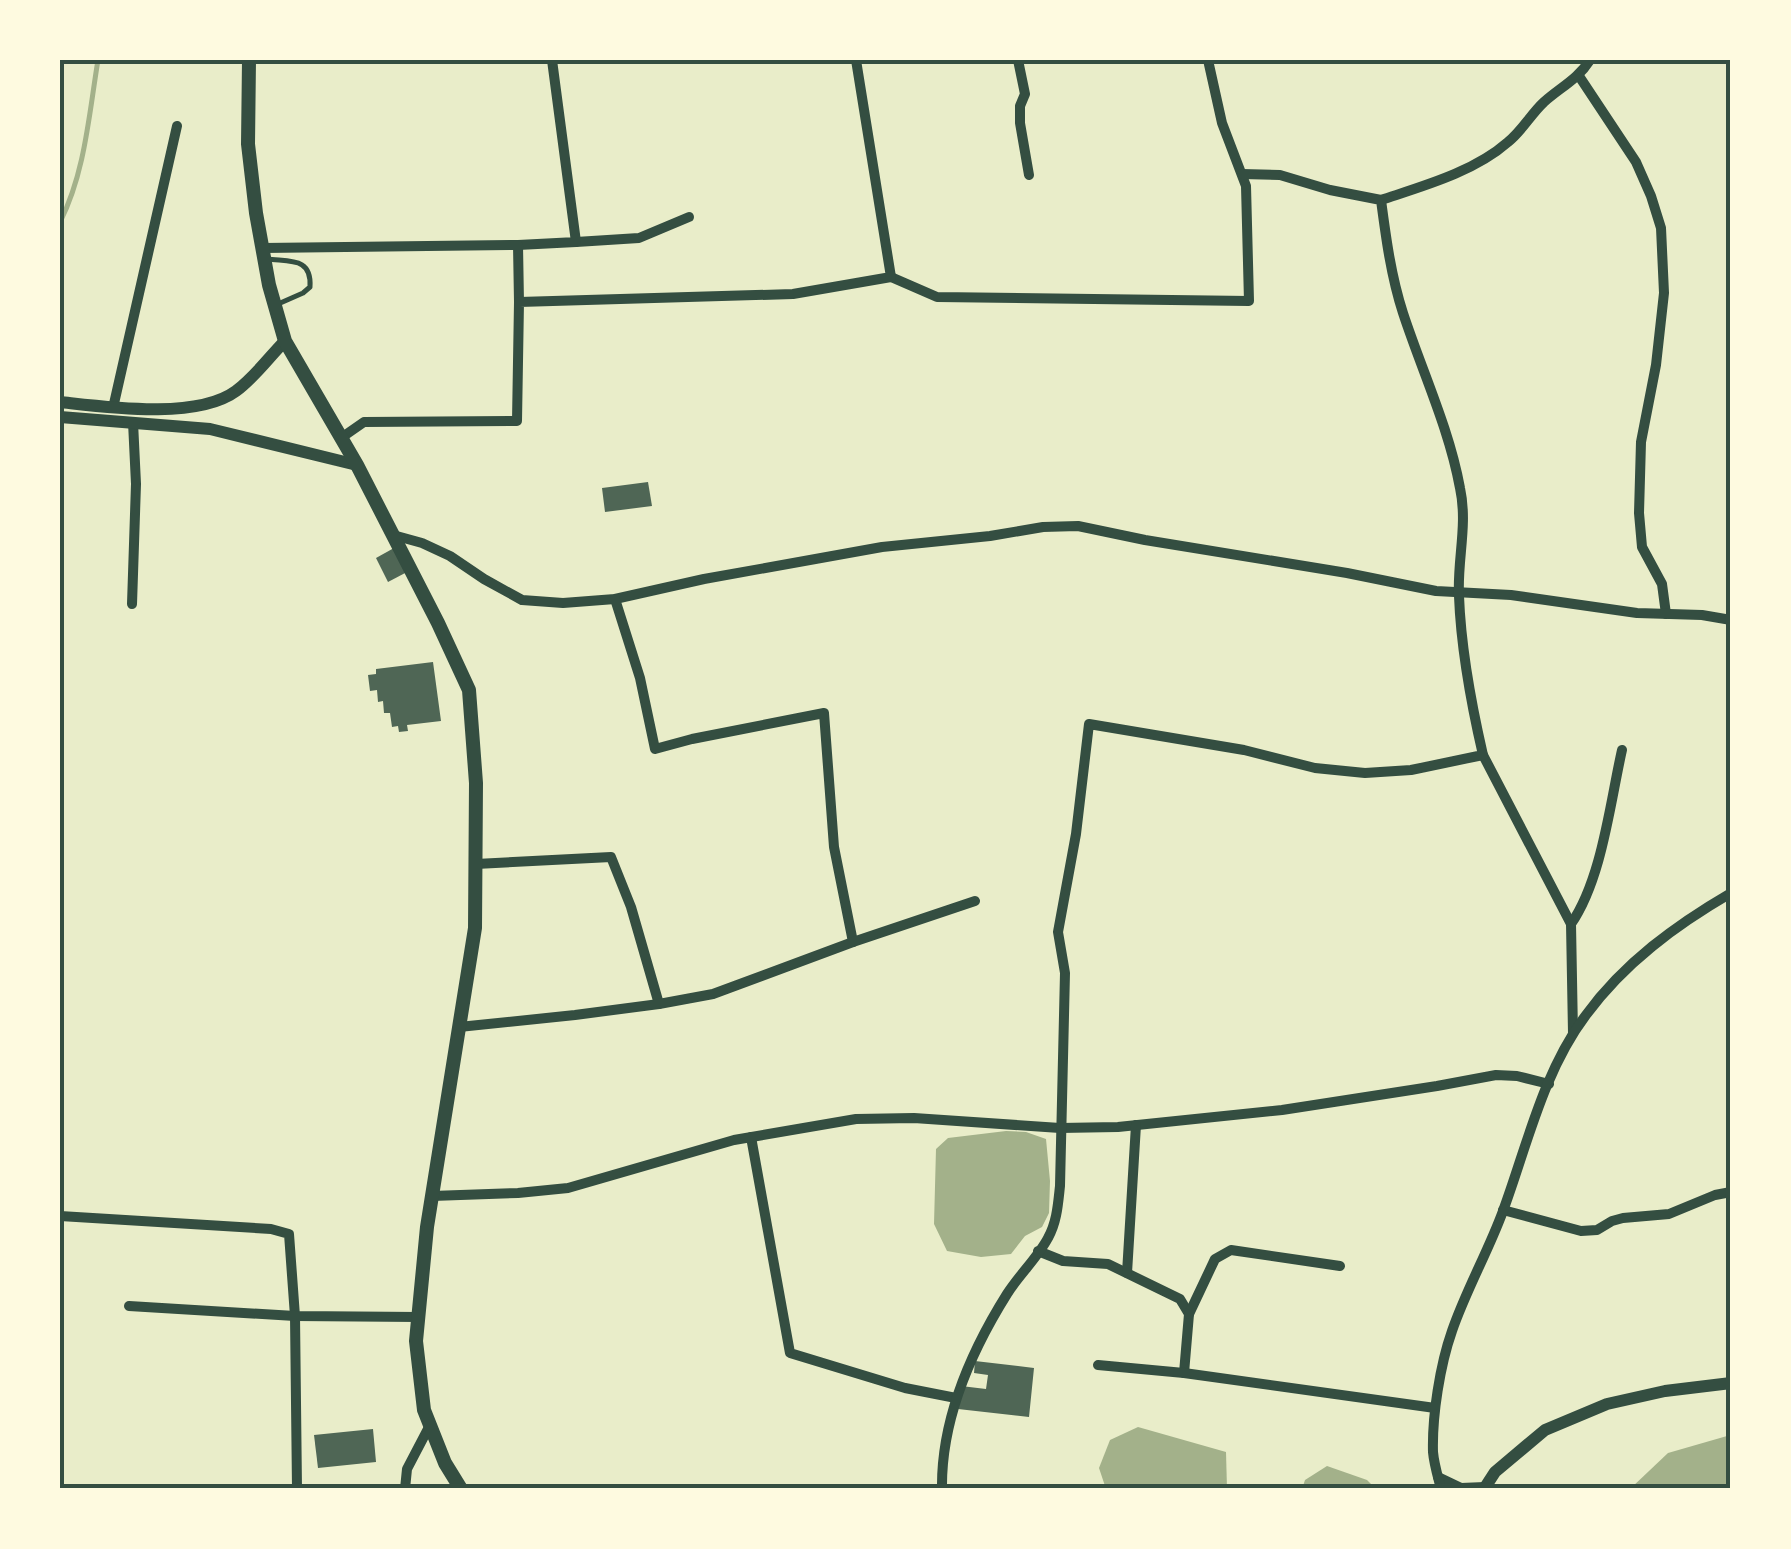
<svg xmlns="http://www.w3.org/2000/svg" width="1791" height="1549" font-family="Manrope,sans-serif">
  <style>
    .water { fill: #a3b18a }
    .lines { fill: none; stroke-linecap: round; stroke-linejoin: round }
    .stream { stroke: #a3b18a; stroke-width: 5 }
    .building { fill: #4f6655 }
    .service { stroke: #344e41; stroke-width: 5 }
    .minor { stroke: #344e41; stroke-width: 10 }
    .tertiary { stroke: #344e41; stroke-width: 12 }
    .secondary { stroke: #344e41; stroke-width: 14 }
    .neatline { fill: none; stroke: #344e41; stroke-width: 4 }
  </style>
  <rect width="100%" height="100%" fill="#e9edc9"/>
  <g class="water">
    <polygon points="1006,1131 1026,1132 1046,1139 1050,1181 1049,1213 1042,1227 1025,1236 1011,1254 981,1257 947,1251 934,1224 936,1149 948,1138"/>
    <polygon points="1138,1427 1226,1452 1227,1489 1106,1489 1099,1468 1110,1440"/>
    <polygon points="1727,1436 1731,1436 1731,1489 1630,1489 1668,1453"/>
    <polygon points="1327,1466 1367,1480 1376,1489 1302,1489 1305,1480"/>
  </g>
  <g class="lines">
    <path class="stream" d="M60 222C85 173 89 114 98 60"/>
  </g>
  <g class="building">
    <polygon points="648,482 652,506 605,512 602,488"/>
    <polygon points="394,548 407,572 388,582 376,558"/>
    <polygon points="433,662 441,721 407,725 408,731 399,732 398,726 392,727 390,713 384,713 383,701 378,702 377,690 370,691 368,675 376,674 376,669"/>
    <polygon points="975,1361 1034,1368 1029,1417 958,1409 961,1386 986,1389 988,1375 974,1373"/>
    <polygon points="373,1429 376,1462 318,1468 314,1435"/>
  </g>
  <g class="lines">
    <path class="service" d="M267 259C290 262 312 257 310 287L303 293 278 304"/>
    <g class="minor">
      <polyline points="1018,60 1025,94 1020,106 1020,123 1029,175"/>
      <polyline points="1579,76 1636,162 1651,196 1661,228 1664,293 1656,365 1641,442 1639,513 1642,547 1662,584 1666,614"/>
      <path d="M1381 200C1423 186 1474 172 1508 142 1522 131 1531 114 1544 102 1561 87 1578 79 1590 60"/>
      <polyline points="576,242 639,238 689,217"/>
      <polyline points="518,245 576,242 552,60"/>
      <polyline points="263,248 518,245 519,302"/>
      <polyline points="891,277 937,297 1249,301 1246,186 1222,123 1208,60"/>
      <polyline points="113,408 177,126"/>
      <polyline points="341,438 364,422 517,421 519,302 793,294 891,277 856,60"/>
      <polyline points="393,535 422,543 450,556 484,579 522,600 563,603 615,599 704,579 882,547 990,536 1043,527 1078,526 1145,540 1347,573 1436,591 1511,595 1637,613 1702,615 1731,620"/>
      <polyline points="615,599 640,678 655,749 692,739 824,713 834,847 853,942"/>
      <polyline points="132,604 136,484 133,422"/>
      <polyline points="1483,755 1571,924 1573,1033"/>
      <polyline points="476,864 611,857 631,907 659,1004"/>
      <path d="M1571 924C1602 879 1610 803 1622 750"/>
      <polyline points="459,1027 575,1015 659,1004 713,994 853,942 975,901"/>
      <polyline points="751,1137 790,1353 905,1388 956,1398"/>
      <polyline points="432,1196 518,1193 568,1188 734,1140 856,1119 914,1118 1060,1128 1118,1127 1282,1110 1437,1086 1496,1075 1517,1076 1549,1084"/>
      <polyline points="1503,1210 1581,1231 1597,1230 1612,1221 1623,1218 1669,1214 1715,1195 1731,1192"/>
      <polyline points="60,1216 271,1229 289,1234 295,1316 297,1489"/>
      <polyline points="1038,1251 1063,1261 1108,1264 1180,1299 1189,1314 1184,1373"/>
      <polyline points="1127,1273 1136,1125"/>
      <polyline points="129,1306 295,1316 418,1317"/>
      <polyline points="1189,1314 1215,1259 1231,1250 1340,1266"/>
      <polyline points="1098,1365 1184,1373 1435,1408"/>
      <polyline points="1438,1477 1461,1488 1485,1487"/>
      <polyline points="405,1489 407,1469 430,1425"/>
      <path d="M942 1489C941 1419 970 1353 1007 1294 1019 1275 1038 1257 1048 1238 1057 1222 1058 1204 1060 1186L1065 973 1058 932 1076 834 1089 724 1244 750 1315 768 1365 773 1411 770 1483 755C1471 703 1461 650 1459 596 1457 560 1468 525 1460 488 1449 428 1422 371 1403 313 1391 276 1386 238 1381 200L1330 190 1280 175 1242 174"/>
      <path d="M1441 1489C1438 1477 1434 1464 1433 1452 1432 1416 1440 1365 1452 1331 1466 1290 1488 1252 1503 1211 1527 1146 1543 1072 1586 1015 1624 963 1676 925 1731 893"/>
    </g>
    <g class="tertiary">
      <path d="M60 402C106 407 197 420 236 391 255 377 269 357 285 341"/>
      <polyline points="60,417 210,429 357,465"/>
      <polyline points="1484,1489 1495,1472 1545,1430 1607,1404 1665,1391 1731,1383"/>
    </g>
    <polyline class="secondary" points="249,60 248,144 256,213 269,285 285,341 357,465 438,623 469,690 476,783 475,928 427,1227 416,1341 424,1410 445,1463 461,1489"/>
  </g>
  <rect width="1791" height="1549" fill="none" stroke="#fefae0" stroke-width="125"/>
  <rect x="62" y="62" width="1666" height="1424" class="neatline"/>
</svg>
